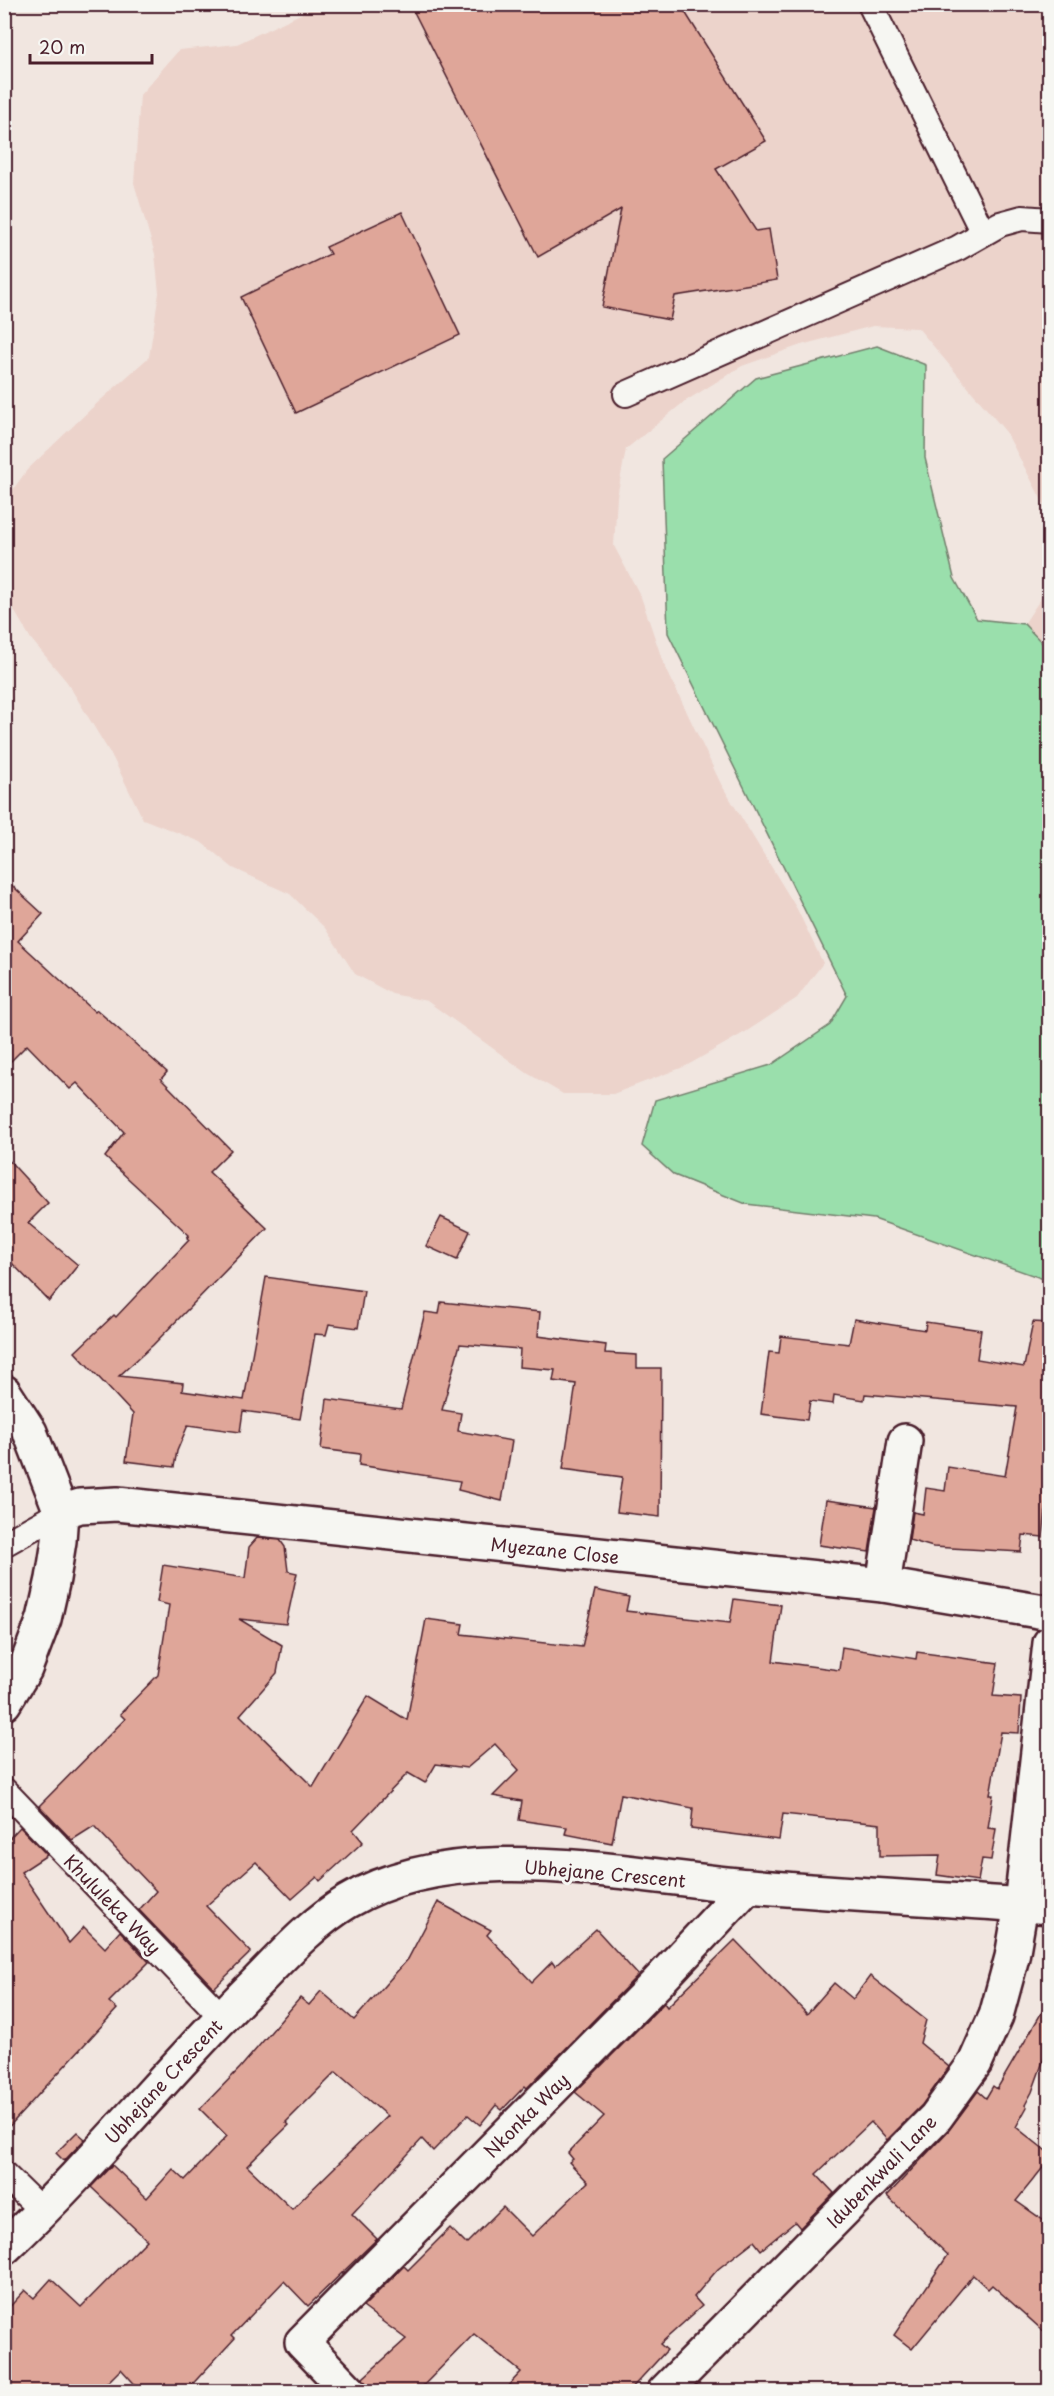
<svg xmlns="http://www.w3.org/2000/svg" width="1054" height="2396" font-family="'Playpen Sans',sans-serif">
  <style>
    .built { fill: #ecd3cb }
    .green { fill: #9adfac; stroke: #727f6c; stroke-width: 1.5 }
    .building { fill: #dfa699; stroke: #4a1f2b; stroke-width: 1.5; fill-rule: evenodd }
    .lines { fill: none; stroke-linecap: round; stroke-linejoin: round }
    .service-casing { stroke: #4a1f2b; stroke-width: 28 }
    .minor-casing { stroke: #4a1f2b; stroke-width: 38 }
    .service { stroke: #f6f6f2; stroke-width: 24 }
    .minor { stroke: #f6f6f2; stroke-width: 33 }
    .labels { text-anchor: middle; dominant-baseline: central; stroke-width: 6; stroke-linejoin: round; paint-order: stroke }
    .street-label { font-size: 18px; fill: #4a1f2b; stroke: #f6f6f2 }
  </style>
  <rect width="100%" height="100%" fill="#f1e6e0"/>
  <filter id="ink" filterUnits="userSpaceOnUse"><feTurbulence type="fractalNoise" baseFrequency=".0167" numOctaves="2"/><feDisplacementMap in="SourceGraphic" scale="12" xChannelSelector="R" yChannelSelector="G"/><feConvolveMatrix kernelMatrix="1 2 1 2 8 2 1 2 1" color-interpolation-filters="sRGB"/></filter>
  <g filter="url(#ink)">
    <g class="built">
      <polygon points="314,5 1049,5 1049,514 1006,432 918,328 873,326 801,345 742,366 684,402 626,449 617,497 614,546 641,597 663,662 721,784 797,909 823,963 797,998 747,1031 686,1066 613,1094 563,1094 527,1073 427,1001 392,994 355,974 325,928 290,894 233,868 201,842 143,819 113,758 67,682 31,639 5,595 4,502 27,470 93,407 149,357 159,293 155,254 134,183 140,95 179,50 237,44 309,10"/>
      <polygon points="1049,586 1049,650 1024,624"/>
    </g>
    <polygon class="green" points="877,346 926,365 925,458 954,578 977,619 1024,624 1049,650 1049,1281 874,1219 746,1204 674,1175 642,1146 655,1100 771,1065 830,1025 847,996 668,633 662,459 756,378"/>
    <g class="building">
      <polygon points="410,4 680,4 766,141 716,169 756,231 769,229 777,280 675,296 670,320 602,307 621,209 538,257"/>
      <polygon points="402,212 460,335 296,413 241,297 330,254 326,247"/>
      <polygon points="4,878 43,914 18,941 95,1012 97,1010 167,1072 161,1079 231,1150 209,1172 267,1228 153,1345 119,1376 183,1383 182,1391 244,1400 266,1277 364,1291 358,1328 329,1324 326,1335 315,1334 300,1419 243,1411 240,1432 188,1425 177,1451 174,1467 126,1461 133,1414 75,1352 114,1315 116,1317 189,1240 187,1238 189,1235 105,1157 124,1132 77,1083 70,1089 27,1045 4,1068"/>
      <polygon points="4,1155 48,1203 28,1223 78,1265 49,1301 4,1255"/>
      <polygon points="441,1217 470,1231 457,1260 426,1246"/>
      <polygon points="441,1302 540,1312 538,1336 606,1345 605,1353 637,1355 637,1368 661,1368 660,1517 617,1512 622,1477 563,1469 576,1384 553,1381 555,1370 519,1367 520,1349 460,1344 442,1410 461,1413 458,1431 512,1441 502,1501 458,1490 460,1481 359,1465 360,1454 321,1449 327,1399 401,1409 425,1312 439,1314"/>
      <polygon points="854,1319 925,1330 926,1322 981,1330 977,1359 1024,1367 1033,1322 1050,1323 1050,1469 1043,1537 1023,1535 1021,1552 933,1547 909,1540 913,1512 923,1514 926,1488 945,1491 948,1467 1005,1476 1017,1407 865,1394 864,1400 834,1395 833,1404 810,1401 807,1420 761,1414 769,1352 779,1353 781,1336 849,1344"/>
      <polygon points="826,1500 876,1507 869,1552 819,1545"/>
      <polygon points="257,1538 280,1540 285,1547 288,1571 297,1573 286,1624 239,1619 282,1645 277,1673 240,1715 313,1787 368,1696 407,1720 426,1619 463,1624 461,1634 582,1647 595,1590 629,1597 626,1611 730,1623 734,1599 781,1605 773,1661 839,1670 842,1647 916,1659 917,1652 998,1663 993,1696 1021,1698 1019,1733 1001,1732 990,1795 993,1795 988,1828 996,1829 991,1860 982,1859 978,1881 937,1875 940,1855 880,1856 880,1824 783,1814 779,1840 691,1829 693,1808 621,1794 612,1843 565,1834 567,1827 519,1820 522,1801 493,1796 519,1770 495,1744 467,1768 436,1764 425,1783 408,1773 353,1830 363,1842 320,1881 317,1877 292,1899 256,1862 206,1906 251,1952 214,1988 139,1910 156,1891 94,1826 72,1840 39,1806 125,1719 120,1714 158,1675 169,1605 157,1602 163,1565 245,1578 249,1547"/>
      <polygon points="20,1827 47,1855 21,1872 69,1943 84,1927 105,1948 120,1931 149,1962 109,2002 117,2009 4,2132 4,1844"/>
      <path d="M438 1902 491 1930 487 1935 532 1982 552 1962 555 1966 596 1929 638 1975 527 2088 525 2086 502 2110 496 2105 480 2125 468 2115 433 2151 422 2139 352 2214 377 2239 308 2306 284 2281 232 2335 235 2338 186 2391H141L121 2369 99 2391H4V2313L25 2290 34 2298 51 2279 81 2307 147 2240 91 2187 112 2165 147 2198 173 2169 185 2180 227 2136 200 2109 240 2068 300 1998 309 2005 321 1991 354 2020 408 1959ZM336 2072 387 2116 292 2209 247 2166 289 2125 286 2122Z"/>
      <polygon points="735,1940 807,2014 834,1983 853,1999 870,1976 926,2020 920,2043 949,2067 922,2105 887,2140 871,2122 816,2174 834,2193 800,2228 795,2222 761,2250 754,2241 718,2269 694,2297 702,2306 660,2344 667,2350 629,2391 503,2391 521,2372 474,2334 418,2391 368,2391 363,2378 406,2339 363,2307 404,2266 408,2270 450,2228 466,2244 503,2207 532,2236 588,2182 569,2162 573,2159 568,2153 604,2116 575,2092 664,2003 667,2007"/>
      <polygon points="1046,2005 1050,2007 1050,2042 1032,2092 1025,2105 1027,2107 1016,2127 1050,2154 1050,2159 1016,2201 1050,2225 1050,2337 992,2285 988,2289 973,2275 912,2349 894,2335 948,2255 887,2196 949,2130 978,2091 986,2098 993,2086 997,2089"/>
      <polygon points="77,2132 85,2139 64,2161 56,2153"/>
    </g>
    <g class="lines">
      <defs>
        <g id="service">
          <polyline points="870,4 983,233"/>
          <polyline points="626,394 958,248 1000,224 1022,218 1050,220"/>
          <polyline points="4,1544 61,1512"/>
          <polyline points="4,1790 222,2017"/>
          <polyline points="4,2174 43,2212"/>
        </g>
        <g id="minor">
          <polyline points="4,1392 30,1432 61,1512 59,1541 53,1579 44,1619 25,1669 4,1703"/>
          <polyline points="61,1512 80,1506 117,1504 883,1585 1050,1613"/>
          <polyline points="883,1585 905,1441"/>
          <path d="M4 2248C91 2167 165 2074 249 1990 280 1959 309 1925 347 1902 459 1835 626 1876 749 1886 849 1895 950 1899 1050 1907"/>
          <polyline points="350,2392 302,2342 657,1983 748,1886"/>
          <polyline points="664,2392 936,2117 975,2063 996,2016 1012,1957 1021,1905 1050,1643"/>
        </g>
      </defs>
      <use href="#service" class="service-casing"/>
      <use href="#minor" class="minor-casing"/>
      <use href="#service" class="service"/>
      <use href="#minor" class="minor"/>
    </g>
  </g>
  <g class="labels">
    <g class="street-label">
      <text transform="translate(555 1550) rotate(6)">Myezane Close</text>
      <text transform="translate(605 1873) rotate(5)">Ubhejane Crescent</text>
      <text transform="translate(113 1904) rotate(46)">Khululeka Way</text>
      <text transform="translate(163 2081) rotate(-47)">Ubhejane Crescent</text>
      <text transform="translate(526 2115) rotate(-45)">Nkonka Way</text>
      <text transform="translate(881 2171) rotate(-46)">Idubenkwali Lane</text>
    </g>
  </g>
  <rect width="1054" height="2396" fill="none" stroke="#f6f6f2" stroke-width="24"/>
  <rect x="12" y="12" width="1030" height="2372" fill="none" stroke="#4a1f2b" stroke-width="2" filter="url(#ink)"/>
  <path d="M30 54v9h122v-9" fill="none" stroke="#4a1f2b" stroke-width="3"/>
  <text x="39" y="54" font-size="18" fill="#4a1f2b" stroke="#f6f6f2" stroke-width="4.5" paint-order="stroke">20 m</text>
</svg>
